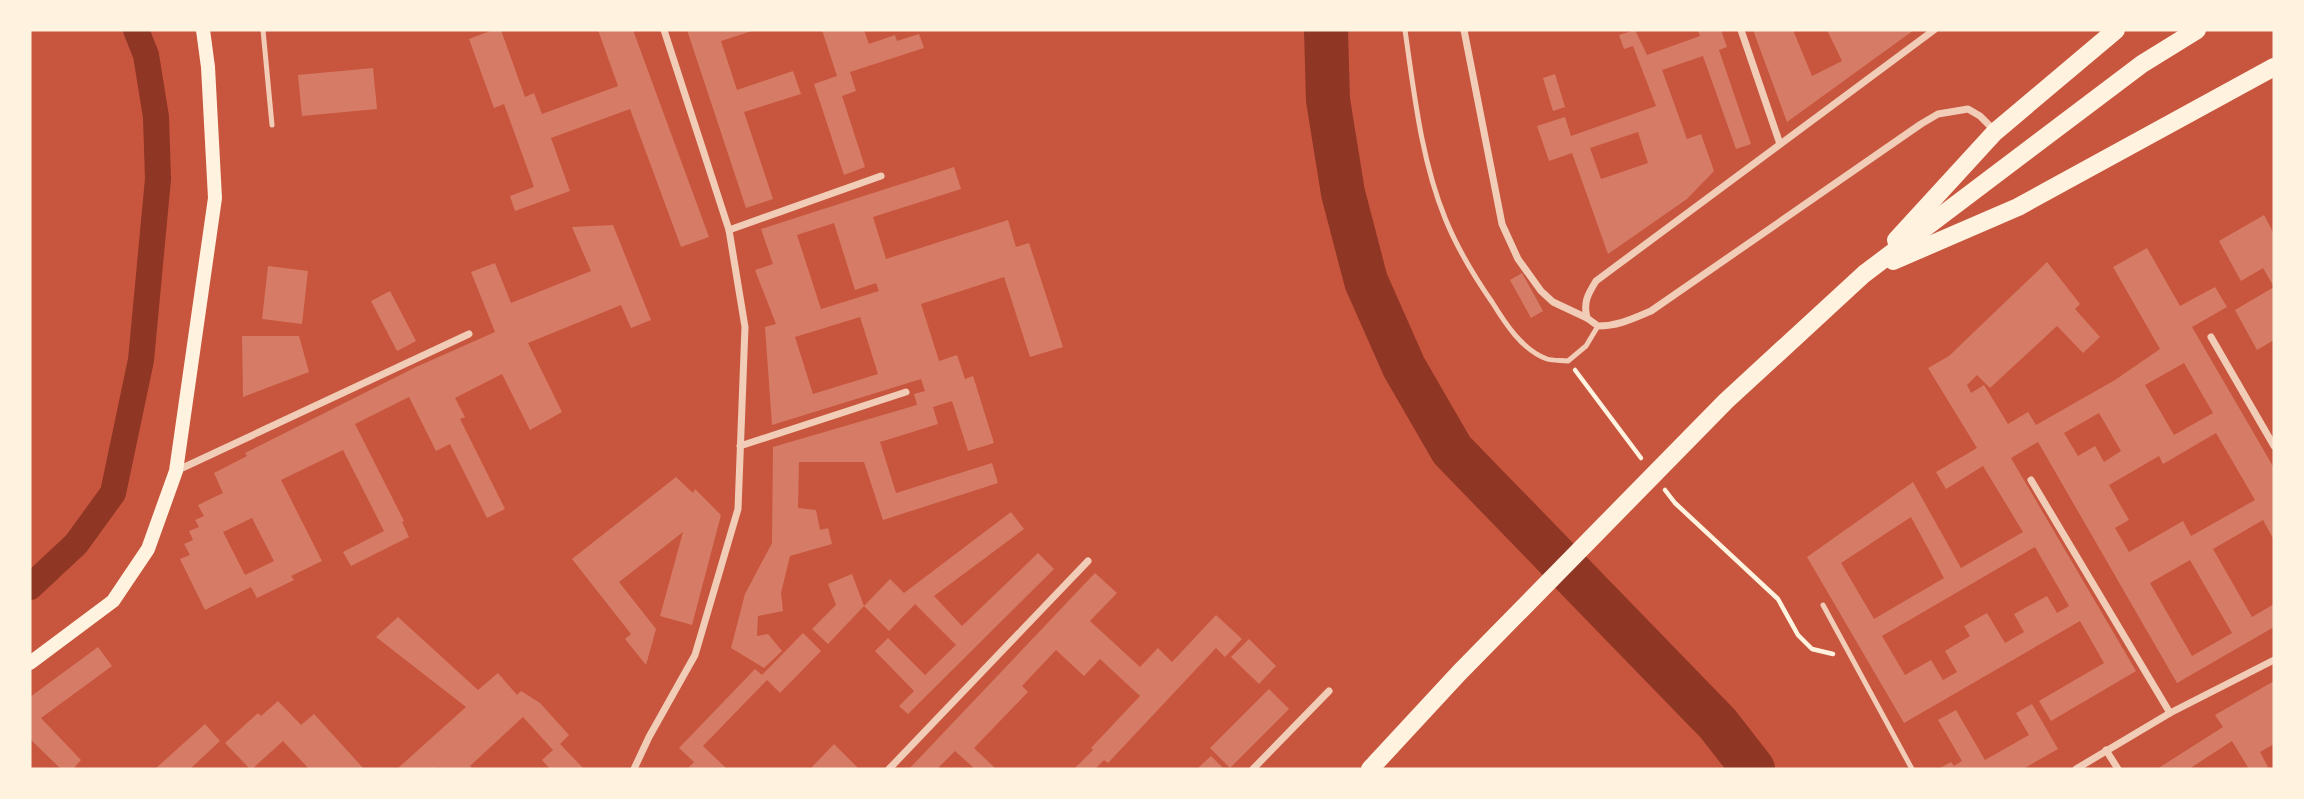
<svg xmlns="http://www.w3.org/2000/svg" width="2304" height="799" font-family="'Source Serif 4',serif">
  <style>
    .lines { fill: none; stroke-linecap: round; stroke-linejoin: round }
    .canal { stroke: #8f3625; stroke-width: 26 }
    .river { stroke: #8f3625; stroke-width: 44 }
    .building { fill: #d67c66; fill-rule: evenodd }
    .path { stroke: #fff3e0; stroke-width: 4.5 }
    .service { stroke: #f1ccb7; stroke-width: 5 }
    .minor { stroke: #f1ccb7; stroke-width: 7 }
    .secondary { stroke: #fff3e0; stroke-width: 14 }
    .primary { stroke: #fff3e0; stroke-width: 18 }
  </style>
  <rect width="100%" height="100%" fill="#c8553d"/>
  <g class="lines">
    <polyline class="canal" points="30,587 76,544 113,493 141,360 158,179 156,117 146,55 136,30"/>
    <polyline class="river" points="1326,30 1328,100 1343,193 1366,281 1404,367 1452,450 1718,724 1753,769"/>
  </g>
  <g class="building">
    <polygon points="493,30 501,30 525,97 534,93 542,114 618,86 598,30 633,30 709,237 681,247 630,109 551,138 570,191 515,211 510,196 534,187 504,104 494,108 469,39"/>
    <polygon points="687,30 755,30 721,41 737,90 793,71 801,94 744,112 773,199 746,208"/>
    <polygon points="822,30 864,30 869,44 895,35 897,41 919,34 924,48 850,72 856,91 842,96 865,167 844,175 814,84 837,76"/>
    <path d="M1635 30 1647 55 1700 36 1698 30H1721L1727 47 1719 50 1751 144 1736 149 1703 56 1662 70 1687 139 1701 134 1714 171 1687 199 1608 254 1572 153 1549 161 1537 126 1565 117 1571 136 1656 106 1633 46 1624 49 1619 35ZM1638 132 1648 163 1601 179 1590 148Z"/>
    <polygon points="1753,30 1793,30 1812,76 1842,61 1827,30 1914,30 1787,122"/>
    <polygon points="373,68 377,109 302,116 298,75"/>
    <polygon points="1555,74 1565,107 1553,111 1543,78"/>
    <path d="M954 167 961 189 873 217 886 259 1008 220 1016 247 1029 243 1063 347 1030 357 1004 277 921 304 939 361 957 355 965 379 973 376 994 443 968 451 952 401 933 407 938 424 880 442 896 493 992 463 998 483 883 520 864 462H799L798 508 816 510 820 530 828 528 832 544 790 556 781 593 783 611 758 616 757 636 768 634 782 651 764 668 731 648 745 594 772 543 773 447 917 405 914 394 925 391 921 379 772 425 765 327 776 324 755 270 773 264 761 229ZM834 223 855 290 876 283 879 291 821 309 797 235ZM860 317 878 374 813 394 795 337Z"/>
    <polygon points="2264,215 2274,234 2274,340 2257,350 2235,310 2274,287 2263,268 2241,281 2219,241"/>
    <path d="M613 225 651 320 631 328 621 305 528 343 562 412 530 430 502 374 455 398 465 417 460 419 505 509 487 518 450 444 436 451 409 397 355 424 404 521 402 522 409 537 351 566 343 552 384 531 343 450 281 480 322 561 291 576 294 580 257 598 251 587 205 610 180 559 190 555 184 544 193 540 189 531 199 527 195 520 204 516 198 505 223 493 214 473 247 456 245 453 416 367 495 332 471 272 495 263 511 303 591 271 572 227ZM252 518 274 561 245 575 223 532Z"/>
    <path d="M2147 248 2180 306 2215 287 2227 307 2192 327 2274 468V540L2263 520 2213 549 2252 617 2274 604V627L2177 683 2038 442 2011 458 2136 671 2051 721 2039 701 2104 663 2080 621 1904 723 1807 557 1913 482 1961 568 2023 532 1983 466 1946 489 1936 472 1977 448 1928 368 1949 356 2047 262 2080 304 2075 309 2100 337 2083 353 2057 326 1990 388 1977 375 1967 385 1971 393 1984 385 2008 424 2028 412 2036 425 2115 380 2160 349 2113 267ZM2184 363 2213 413 2174 435 2145 385ZM2099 413 2121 451 2104 462 2095 446 2078 456 2064 433ZM2216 433 2255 500 2191 536 2183 521 2129 552 2115 528 2129 520 2109 485 2159 456 2163 464ZM1911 517 1944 578 1874 619 1841 563ZM2035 547 2069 606 2057 613 2047 596 2014 614 2024 632 2005 643 1987 613 1964 626 1970 636 1945 651 1957 672 1943 680 1931 660 1905 675 1882 636ZM2190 560 2232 633 2192 656 2150 583Z"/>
    <polygon points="268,266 308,271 302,324 262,319"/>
    <polygon points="1522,273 1543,311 1531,318 1510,280"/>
    <polygon points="390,291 416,341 397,351 371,301"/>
    <polygon points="242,336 299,336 309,372 243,397"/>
    <polygon points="676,477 693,493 695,489 721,515 692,625 660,616 683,532 619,582 656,629 646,665 625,639 631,634 572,559"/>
    <polygon points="1011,512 1024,529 934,596 962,626 1038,553 1054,569 908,714 899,706 914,691 875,651 888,638 925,675 956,645 915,604 889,631 864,606 828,644 812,629 836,605 828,584 852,574 864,606 890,579 904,593"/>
    <polygon points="1095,573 1117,593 1090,621 1140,667 1158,648 1172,662 1216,615 1242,639 1225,657 1216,648 1108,763 1104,760 1095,769 1074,769 1093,750 1091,748 1140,696 1100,659 1084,676 1056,650 1022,686 1028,692 974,748 994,767 992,769 975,769 955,751 937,769 909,769"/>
    <polygon points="398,617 478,690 498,673 517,695 521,691 540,703 569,735 560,744 584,769 550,769 542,760 553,750 523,717 470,766 473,769 440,769 438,767 435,769 397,769 466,707 376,637"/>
    <polygon points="803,633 821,651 780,693 767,680 703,746 727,769 687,769 694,762 679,748 755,669 762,675"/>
    <polygon points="1249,639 1276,666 1259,684 1231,657"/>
    <polygon points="98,647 112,666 41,718 81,760 73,769 61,769 30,739 30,697"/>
    <polygon points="2274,681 2274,744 2260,752 2269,769 2249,769 2232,741 2189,769 2157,769 2223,727 2215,715"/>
    <polygon points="1269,689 1289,709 1230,768 1210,748"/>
    <polygon points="278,701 301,725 314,714 364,769 309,769 283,741 252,769 250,769 225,743 258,713 261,716"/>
    <polygon points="2032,704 2058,749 2023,769 1938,769 1951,762 1954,766 1962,761 1938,720 1956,710 1985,760 2029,735 2016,713"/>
    <polygon points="205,724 220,741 190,769 155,769"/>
    <polygon points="834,744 858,768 857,769 814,769 812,767"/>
    <polygon points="1211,756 1224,769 1197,769"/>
  </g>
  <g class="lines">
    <g class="path">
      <polyline points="1575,370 1641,458"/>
      <polyline points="1665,490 1675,503 1778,599 1798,635 1812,649 1833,654"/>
    </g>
    <g class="service">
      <polyline points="263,30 272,125"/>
      <path d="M1405 30C1414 92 1421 159 1445 218 1457 248 1474 276 1492 302 1505 323 1522 350 1547 359 1553 361 1562 360 1568 361L1586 346 1598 326"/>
      <polyline points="1823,605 1912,769"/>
    </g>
    <g class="minor">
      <path d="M1464 30 1502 224 1518 259 1541 291 1553 302 1587 318C1583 302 1588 294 1596 281L1934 30"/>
      <polyline points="1741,30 1780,144"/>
      <polyline points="729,230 881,176"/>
      <path d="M1587 318 1598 326C1618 326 1632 319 1651 311L1921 124 1938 114 1968 109 1980 116 1994 130"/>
      <polyline points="2211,337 2274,446"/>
      <polyline points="740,446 906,392"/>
      <polyline points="178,470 469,334"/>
      <polyline points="2031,480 2170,713"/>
      <polyline points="2106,750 2118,769"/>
      <polyline points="634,769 649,737 695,655 738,509 745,327 729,230 664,30"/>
      <polyline points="889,769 1088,561"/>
      <polyline points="1253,769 1329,691"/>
      <polyline points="2076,769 2170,713 2274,660"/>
    </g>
    <polyline class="secondary" points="30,663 113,601 148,549 176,471 215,198 208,67 203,30"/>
    <g class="primary">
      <polyline points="1896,240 1995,132 2116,30"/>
      <polyline points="1893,261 2018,207 2274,67"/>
      <polyline points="1370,769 1459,673 1726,401 1864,274 2142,64 2197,30"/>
    </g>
  </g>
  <rect width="2304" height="799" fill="none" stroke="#fff3e0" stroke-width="63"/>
</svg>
